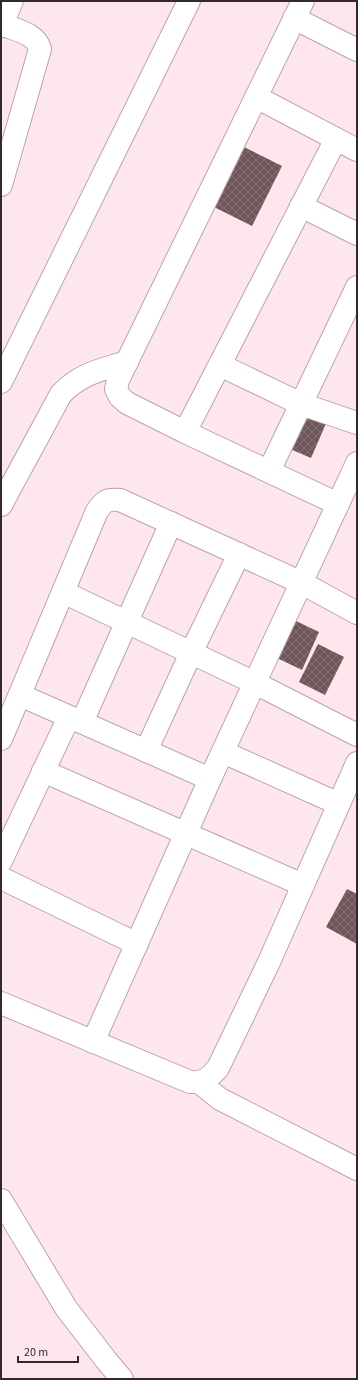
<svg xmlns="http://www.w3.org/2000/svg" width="358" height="1380" font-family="'Source Sans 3',sans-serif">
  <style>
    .building { fill: url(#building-cross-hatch) }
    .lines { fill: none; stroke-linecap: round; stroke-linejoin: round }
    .minor-casing { stroke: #bea3a8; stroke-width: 24 }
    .minor { stroke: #fff; stroke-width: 22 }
  </style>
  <defs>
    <pattern id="building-cross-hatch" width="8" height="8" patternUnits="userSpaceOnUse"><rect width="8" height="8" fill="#6e565b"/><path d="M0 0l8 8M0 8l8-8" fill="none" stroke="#837074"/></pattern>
  </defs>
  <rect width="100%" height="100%" fill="#fee7ec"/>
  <g class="building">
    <polygon points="244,147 282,166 252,226 214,207"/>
    <polygon points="307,410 328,419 311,458 290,449"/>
    <polygon points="294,620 319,632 302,670 277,658"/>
    <polygon points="318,644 344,657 325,695 299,682"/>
    <polygon points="347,889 357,894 357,944 326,927"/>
  </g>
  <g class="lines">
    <defs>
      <g id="minor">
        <polyline points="303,1 118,380 116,389 120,397 127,403 185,432 338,504"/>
        <polyline points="294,18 357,50"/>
        <polyline points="1,26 12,1"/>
        <polyline points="256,97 357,150"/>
        <path d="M1 185 40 49C36 33 15 30 1 24"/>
        <polyline points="301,206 357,234"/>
        <polyline points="220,365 301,404 357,423"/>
        <polyline points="1,382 189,1"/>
        <polyline points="185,432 336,139"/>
        <polyline points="269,471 357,287"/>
        <path d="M1 505 61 394C81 373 101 370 127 362"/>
        <polyline points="63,592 255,683 357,735"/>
        <polyline points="20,695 210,779"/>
        <polyline points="82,722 171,523"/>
        <path d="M1 739 97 511C105 500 107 499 120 500L302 583 357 613"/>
        <polyline points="146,751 191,653 239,554"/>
        <polyline points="223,752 339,804"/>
        <polyline points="43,771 303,885"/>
        <polyline points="1,861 69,717"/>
        <polyline points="1,878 137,944"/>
        <path d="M1 1003 190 1082C205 1083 208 1079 218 1068L269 962 357 763"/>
        <polyline points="93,1042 210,779 357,463"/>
        <polyline points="200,1083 220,1099 357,1169"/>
        <polyline points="1,1200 66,1308 106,1360 122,1379"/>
      </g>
    </defs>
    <use href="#minor" class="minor-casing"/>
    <use href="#minor" class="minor"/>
  </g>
  <rect width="358" height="1380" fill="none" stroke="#33282a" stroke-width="4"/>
  <path d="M18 1356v6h60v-6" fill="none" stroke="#33282a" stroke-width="2"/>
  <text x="24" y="1356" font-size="12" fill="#33282a" stroke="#fee7ec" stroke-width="3" paint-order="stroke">20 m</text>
</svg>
